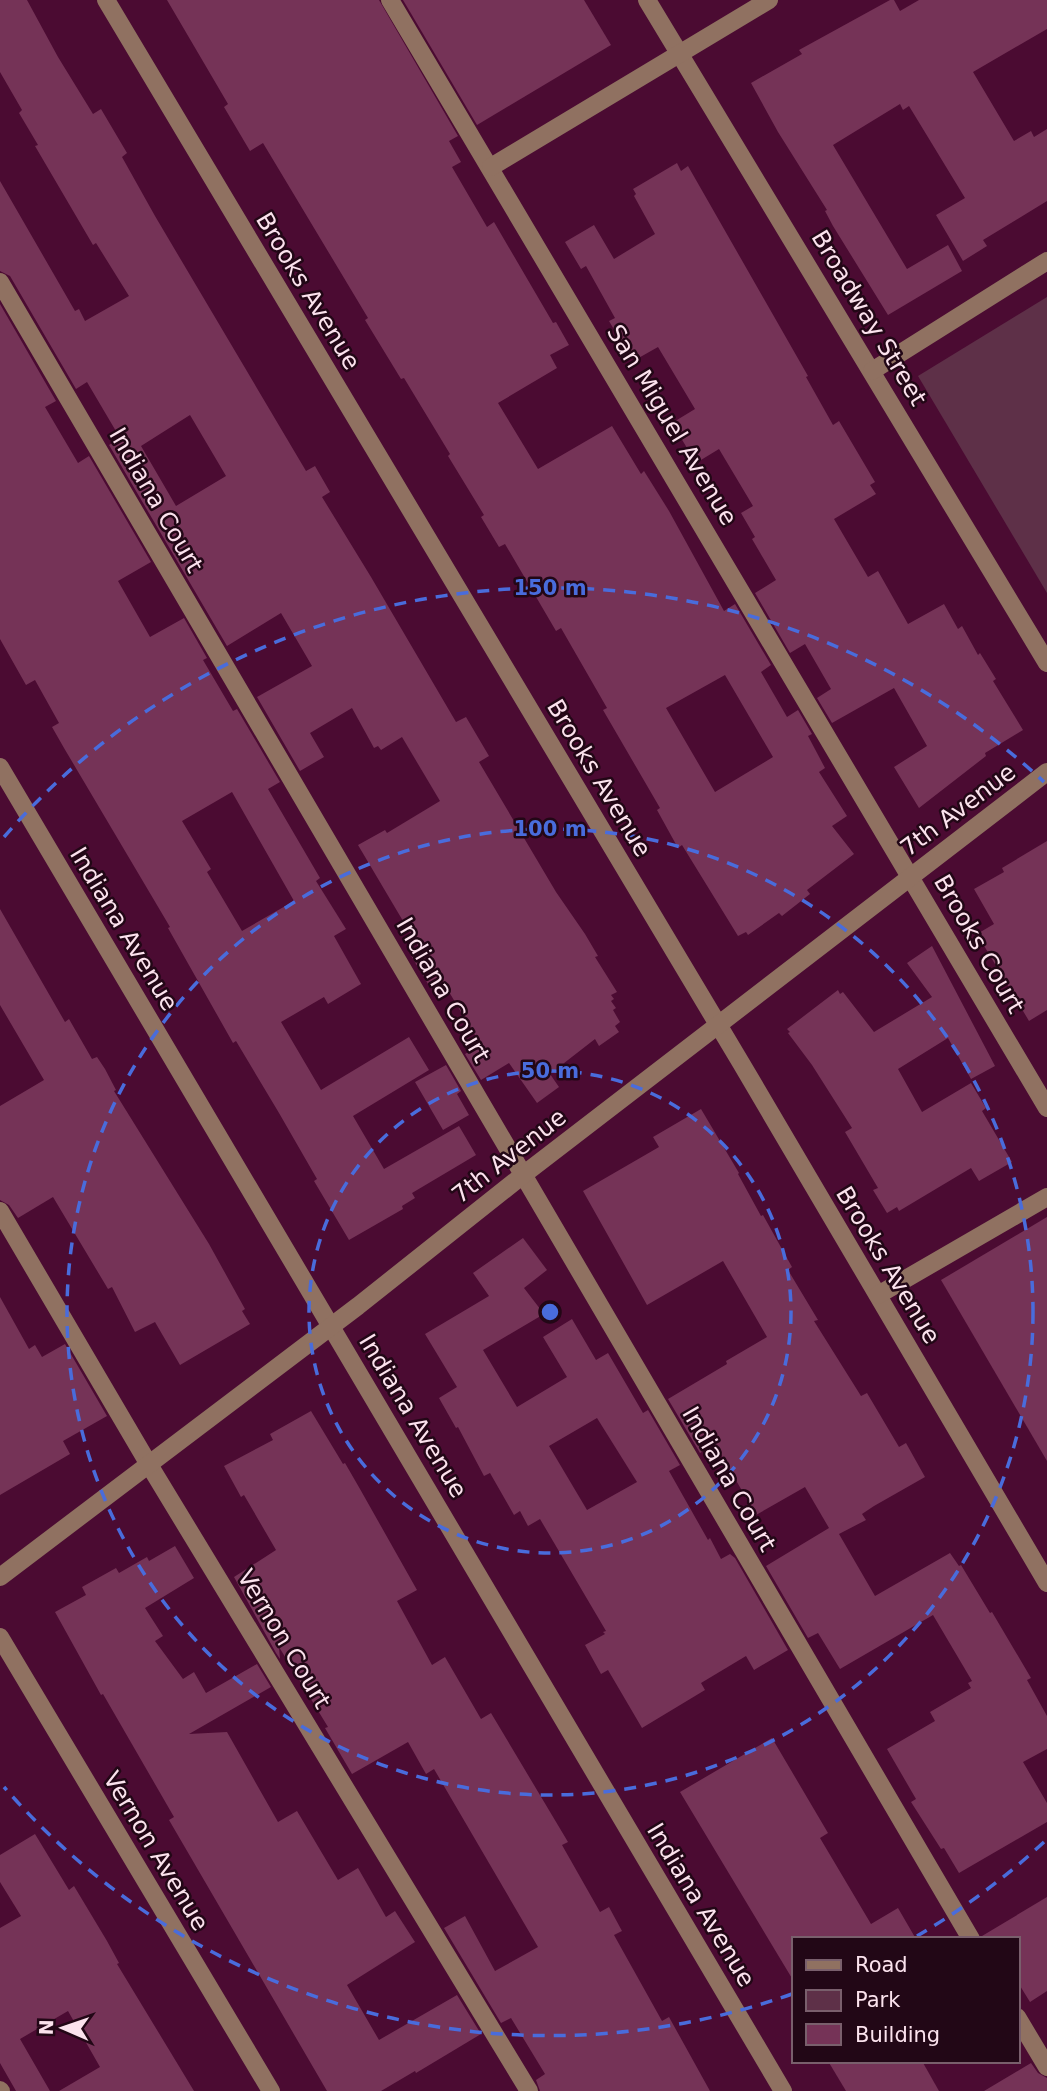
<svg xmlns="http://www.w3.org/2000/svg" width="1047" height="2091" font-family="'DejaVu Sans',sans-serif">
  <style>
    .green { fill: #5e3048 }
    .building { fill: #753357; fill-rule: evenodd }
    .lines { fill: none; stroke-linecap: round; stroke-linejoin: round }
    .minor { stroke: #907161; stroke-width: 18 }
    .ring { fill: none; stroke: #496cdc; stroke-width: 3.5; stroke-dasharray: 12 9 }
    .labels { text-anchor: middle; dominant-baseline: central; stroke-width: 5; stroke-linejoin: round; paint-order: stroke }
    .street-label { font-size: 24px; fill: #fbe2ed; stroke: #220716 }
    .centre { fill: #496cdc; stroke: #220716; stroke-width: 3.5 }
    .ring-label { font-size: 21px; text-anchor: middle; font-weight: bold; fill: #496cdc; stroke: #220716; stroke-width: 5; stroke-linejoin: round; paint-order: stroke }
  </style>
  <rect width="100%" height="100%" fill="#4b0b32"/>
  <polygon class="green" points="1047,297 1047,593 918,376"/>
  <g class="building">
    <path d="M0 0H27L58 57 93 114 101 109 127 153 122 157 155 216 306 471 315 466 330 492 322 497 371 577 456 722 466 717 489 756 479 762 556 892 585 934 598 956 595 957 617 992 611 995 614 999 611 1001 616 1008 613 1010 620 1022 615 1026 619 1032 599 1046 595 1039 550 1074 559 1087 537 1103 509 1063 481 1080 465 1054 481 1045 443 982 431 989 410 954 419 948 358 845 385 830 387 833 440 801 402 737 381 750 378 746 374 748 352 708 310 733 324 757 300 771 257 697 312 666 281 613 227 646 109 445 120 438 87 382 76 389 10 276 0 271V181L75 311 79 309 85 321 129 296 96 243 93 245 35 146 38 145 19 113 22 110 0 72ZM190 415 226 476 176 506 141 446Z"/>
    <path d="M167 0H379L458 136 449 141 461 162 452 167 487 227 494 222 553 323 556 322 569 345 550 355 557 368 498 403 538 469 612 426 641 474 644 471 669 511 724 611 735 604 771 665 761 672 787 717 798 710 812 734 808 736 825 768 819 772 847 816 832 826 854 854 807 890 810 894 782 916 779 913 748 935 746 932 738 936 682 845 678 848 657 810 660 808 603 710 607 708 561 628 556 631 505 544 499 547 481 517 484 515 448 456 450 454 404 378 401 379 365 320 368 318 263 143 250 151 224 107 228 104ZM725 675 773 757 715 792 666 708Z"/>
    <polygon points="403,0 584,0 611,45 477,125"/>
    <polygon points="890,0 894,0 900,11 919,0 1047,0 1047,29 973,72 1014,141 1031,131 1034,137 1047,129 1047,201 983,240 987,246 963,261 936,215 965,198 909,106 903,110 900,104 833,145 907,269 948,245 962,271 888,315 833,226 825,211 827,210 778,132 751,83 802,54 799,50"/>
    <polygon points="677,163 681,171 688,166 808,376 806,377 833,425 839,421 875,482 870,485 876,494 834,519 868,577 878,571 908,624 944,604 958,629 962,626 978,655 980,653 996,679 993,681 1023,730 985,753 986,756 919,808 894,767 927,746 894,688 832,723 817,698 831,689 805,644 790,653 755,593 776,580 752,539 755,537 741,513 753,506 719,449 696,463 672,423 695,409 658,347 635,360 627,346 625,348 609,321 615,318 586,266 581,269 565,242 594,225 614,259 655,234 634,196 636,194 633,189"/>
    <path d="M0 304 56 401 45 407 78 463 89 456 151 562 118 581 150 637 184 618 207 658 203 660 233 711 237 709 280 782 268 789 320 878 316 881 346 929 334 936 361 984 328 1004 324 997 281 1022 321 1090 409 1037 429 1070 353 1116 384 1169 459 1126 476 1155 412 1193 415 1198 402 1206 403 1209 349 1240 314 1181 317 1179 279 1113 236 1041 233 1043 168 928 170 927 64 748 52 727 59 723 35 680 26 685 0 639ZM232 792 294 901 242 931 207 872 211 869 182 821Z"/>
    <polygon points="1047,841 1047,1010 1029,1021 977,934 994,924 974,889 1004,872 1002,868"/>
    <polygon points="0,909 65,1022 69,1019 92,1059 97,1057 105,1069 116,1090 114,1091 209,1244 245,1309 242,1311 250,1324 180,1365 155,1322 135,1332 112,1287 108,1289 53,1197 18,1218 9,1205 0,1200 0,1106 44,1080 0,1005"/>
    <polygon points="932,946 995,1066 971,1079 948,1038 898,1069 922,1112 971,1083 986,1108 982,1111 1012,1162 979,1181 971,1168 899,1211 897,1207 887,1213 873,1190 878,1188 845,1132 852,1128 812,1065 788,1033 790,1032 787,1029 838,990 840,994 843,992 874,1032 932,997 907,963"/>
    <polygon points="446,1065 461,1091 457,1094 469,1115 443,1130 415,1082"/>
    <polygon points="701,1109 739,1173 738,1174 761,1216 763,1215 792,1267 788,1270 818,1320 814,1321 861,1396 867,1393 899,1447 906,1443 925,1477 874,1506 862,1514 866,1520 839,1534 875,1596 950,1553 959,1566 961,1565 990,1613 992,1612 1031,1678 1027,1680 1047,1716 1047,1749 1023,1762 1047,1803 1047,1822 959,1873 944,1848 941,1849 911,1802 916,1799 887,1749 935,1721 930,1712 971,1688 968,1683 972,1681 933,1615 840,1669 818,1633 808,1638 766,1566 829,1528 805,1487 756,1515 715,1444 700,1453 668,1399 727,1364 726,1361 767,1337 723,1261 647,1305 583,1191 659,1147 653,1137"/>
    <polygon points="1047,1217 1047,1461 941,1280"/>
    <path d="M523 1238 547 1270 524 1288 544 1314 483 1350 517 1407 567 1377 543 1337 572 1319 596 1360 608 1353 643 1413 648 1410 680 1465 669 1471 708 1540 710 1538 721 1559 730 1554 735 1558 788 1650 754 1670 746 1656 701 1683 705 1690 642 1728 608 1670 601 1674 585 1645 605 1634 603 1632 606 1631 540 1519 528 1526 520 1511 514 1515 490 1473 484 1476 458 1427 456 1428 439 1398 457 1387 425 1334 489 1296 473 1273ZM597 1418 637 1482 587 1510 549 1446Z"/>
    <polygon points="0,1297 29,1349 35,1345 42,1357 65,1344 107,1416 63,1441 70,1454 0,1495"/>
    <polygon points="311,1411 343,1464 345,1463 360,1489 417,1590 397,1601 432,1665 445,1657 481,1719 491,1713 568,1842 562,1845 600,1912 609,1907 622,1931 614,1935 662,2021 669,2017 710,2091 540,2091 536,2080 545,2074 511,2018 501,2023 444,1928 465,1916 495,1971 538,1947 434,1769 426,1774 408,1742 352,1774 325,1728 328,1727 279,1647 280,1659 276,1653 234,1577 276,1550 244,1495 241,1497 224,1466 273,1440 270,1434"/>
    <polygon points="175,1546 194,1578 145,1608 163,1636 155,1641 183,1679 194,1672 206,1693 257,1664 271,1687 189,1734 227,1732 278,1822 297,1811 338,1880 358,1868 386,1917 395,1911 415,1942 347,1985 379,2040 457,1995 481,2034 416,2073 415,2071 381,2091 327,2091 169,1820 174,1817 103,1694 101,1695 55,1612 86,1595 82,1587 116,1568 119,1573 147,1557 149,1561"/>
    <polygon points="772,1738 828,1833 820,1838 871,1924 898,1908 916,1939 793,1939 793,1980 680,1792"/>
    <polygon points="35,1834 69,1890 74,1886 107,1941 119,1963 117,1964 194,2091 59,2091 100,2067 68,2011 20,2039 50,2091 16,2091 0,2063 0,1928 21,1916 0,1882 0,1855"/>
    <polygon points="1047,1897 1047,1991 1030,2002 1017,1981 1017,1939 982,1939 982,1936"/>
    <polygon points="828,2061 922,2061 939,2091 846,2091"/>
    <polygon points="1031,2063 1038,2073 1047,2078 1047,2091 984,2091"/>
  </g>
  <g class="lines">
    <g class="minor">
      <polyline points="106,0 741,1063 1047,1583"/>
      <polyline points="390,0 1047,1108"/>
      <polyline points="647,0 1047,663"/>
      <polyline points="491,167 769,0"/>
      <polyline points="0,282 971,1939"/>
      <polyline points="872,371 1047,261"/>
      <polyline points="0,767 783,2091"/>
      <polyline points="0,1211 148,1463 529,2091"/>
      <polyline points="878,1295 1047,1197"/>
      <polyline points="0,1577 358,1306 523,1175 1047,772"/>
      <polyline points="0,1637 271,2091"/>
      <polyline points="1017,2017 1047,2067"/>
      <polyline points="0,2090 1,2091"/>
    </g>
  </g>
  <g class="ring">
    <circle cx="550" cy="1312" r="241"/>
    <circle cx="550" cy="1312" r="483"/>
    <path d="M1044 1842A724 724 0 0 1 917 1936M792 1994A724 724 0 0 1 4 1787M4 837A724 724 0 0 1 1044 782"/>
  </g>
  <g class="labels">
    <g class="street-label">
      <text transform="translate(308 291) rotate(59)">Brooks Avenue</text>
      <text transform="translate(869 318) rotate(59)">Broadway Street</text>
      <text transform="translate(672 425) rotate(59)">San Miguel Avenue</text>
      <text transform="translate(156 500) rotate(60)">Indiana Court</text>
      <text transform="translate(599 778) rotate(59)">Brooks Avenue</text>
      <text transform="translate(958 810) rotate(-37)">7th Avenue</text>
      <text transform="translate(124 929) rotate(59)">Indiana Avenue</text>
      <text transform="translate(979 944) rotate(60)">Brooks Court</text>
      <text transform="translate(443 990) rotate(60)">Indiana Court</text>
      <text transform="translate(509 1156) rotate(-38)">7th Avenue</text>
      <text transform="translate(888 1265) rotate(59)">Brooks Avenue</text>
      <text transform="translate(413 1416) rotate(59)">Indiana Avenue</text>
      <text transform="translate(729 1479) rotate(60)">Indiana Court</text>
      <text transform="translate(284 1639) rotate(59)">Vernon Court</text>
      <text transform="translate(156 1851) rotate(59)">Vernon Avenue</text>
      <text transform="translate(701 1905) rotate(59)">Indiana Avenue</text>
    </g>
  </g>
  <circle cx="550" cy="1312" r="10" class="centre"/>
  <g class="ring-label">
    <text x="550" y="595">150 m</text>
    <text x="550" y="836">100 m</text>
    <text x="550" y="1078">50 m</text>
  </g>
  <rect x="792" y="1937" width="228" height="126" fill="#220716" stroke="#795f6c" stroke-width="2"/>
  <rect x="806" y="1960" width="35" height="10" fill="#907161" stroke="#795f6c" stroke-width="2"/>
  <text x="855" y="1972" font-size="21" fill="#fbe2ed">Road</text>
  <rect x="806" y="1990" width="35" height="21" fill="#5e3048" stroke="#795f6c" stroke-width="2"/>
  <text x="855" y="2007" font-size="21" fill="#fbe2ed">Park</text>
  <rect x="806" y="2024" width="35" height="21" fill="#753357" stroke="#795f6c" stroke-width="2"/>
  <text x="855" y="2042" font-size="21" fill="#fbe2ed">Building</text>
  <g transform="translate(63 2028) rotate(272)" stroke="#220716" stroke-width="5" paint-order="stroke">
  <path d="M0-5L12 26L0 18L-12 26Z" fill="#fbe2ed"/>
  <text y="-10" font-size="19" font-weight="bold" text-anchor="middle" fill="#fbe2ed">N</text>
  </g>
</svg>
